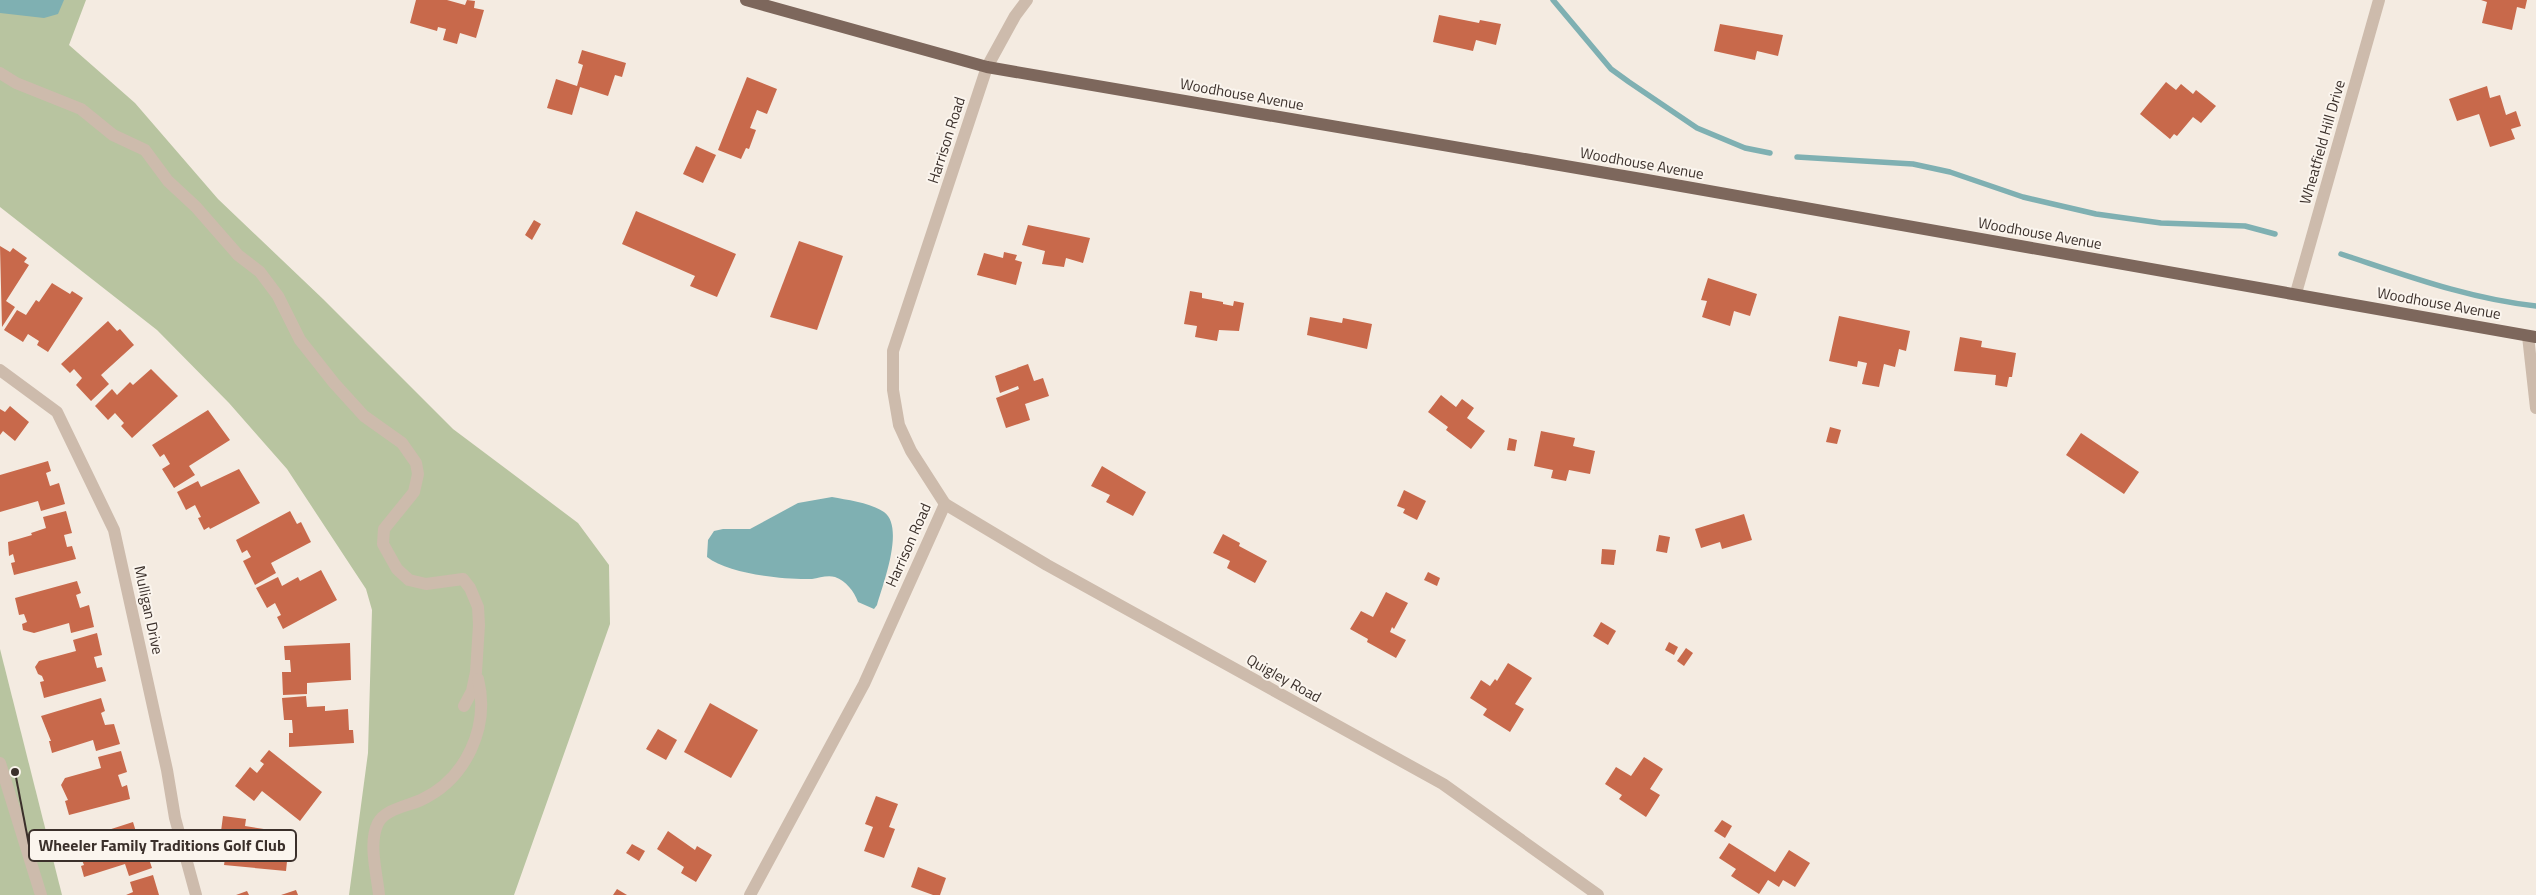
<svg xmlns="http://www.w3.org/2000/svg" width="2536" height="895" font-family="'Titillium Web',sans-serif">
  <style>
    .green { fill: #b8c4a0 }
    .water { fill: #7fb0b2 }
    .lines { fill: none; stroke-linecap: round; stroke-linejoin: round }
    .stream { stroke: #7fb0b2; stroke-width: 5.5 }
    .building { fill: #c8694b }
    .minor { stroke: #cdbbac; stroke-width: 12 }
    .major { stroke: #7d675c; stroke-width: 12 }
    .labels { text-anchor: middle; dominant-baseline: central; stroke-width: 4; stroke-linejoin: round; paint-order: stroke }
    .street-label { font-size: 15px; fill: #3b302b; stroke: #fbf5ee }
    .leader { fill: none; stroke: #3b302b; stroke-width: 2 }
    .callout-dot { fill: #3b302b; stroke: #fbf5ee; stroke-width: 2 }
    .callout { fill: #fbf5ee; stroke: #3b302b; stroke-width: 2 }
    .callout-label { font-size: 16px; text-anchor: middle; font-weight: bold; fill: #3b302b }
  </style>
  <rect width="100%" height="100%" fill="#f4ebe1"/>
  <g class="green">
    <polygon points="0,0 86,0 69,45 135,103 218,199 323,299 453,429 578,523 609,565 610,624 514,895 349,895 368,753 372,610 366,589 287,469 229,403 157,330 0,207"/>
    <polygon points="0,649 62,895 0,895"/>
  </g>
  <g class="water">
    <polygon points="0,0 64,0 58,14 44,18 0,13"/>
    <path d="M832 497C848 500 871 503 884 512 905 527 883 584 877 605L874 609 858 602C854 591 846 581 835 577 827 575 819 578 812 579 784 580 729 574 707 557L708 540 714 531 723 529H750L798 503Z"/>
  </g>
  <g class="lines">
    <g class="stream">
      <polyline points="1553,0 1611,69 1629,82 1697,128 1745,148 1770,153"/>
      <polyline points="1797,157 1913,164 1950,172 2023,197 2096,214 2161,223 2245,226 2275,234"/>
      <path d="M2341 254C2405 275 2469 299 2536 306"/>
    </g>
  </g>
  <g class="building">
    <polygon points="416,0 447,0 465,5 467,0 475,1 474,8 484,10 476,38 460,33 457,44 443,40 446,29 438,27 437,31 410,23"/>
    <polygon points="2481,0 2527,0 2525,9 2517,7 2512,30 2482,23 2487,2"/>
    <polygon points="1439,15 1479,23 1480,20 1501,24 1496,45 1476,40 1473,51 1433,42"/>
    <polygon points="1720,24 1783,35 1778,56 1757,51 1755,60 1714,51"/>
    <polygon points="582,50 626,63 622,77 615,75 608,96 580,87 572,115 547,108 556,79 577,86 583,65 578,63"/>
    <polygon points="747,77 777,89 767,114 757,110 750,128 756,130 749,149 746,148 741,159 718,150"/>
    <polygon points="2166,82 2176,90 2181,84 2193,94 2196,90 2216,106 2201,123 2193,117 2177,136 2174,134 2170,139 2140,114"/>
    <polygon points="2487,86 2490,98 2500,95 2506,115 2516,111 2521,126 2511,129 2515,139 2490,147 2479,114 2457,121 2449,99"/>
    <polygon points="696,146 716,155 703,183 683,174"/>
    <polygon points="636,211 736,254 717,297 690,286 695,276 622,244"/>
    <polygon points="534,220 541,224 532,240 525,235"/>
    <polygon points="1028,225 1090,238 1083,263 1066,258 1064,267 1042,264 1045,251 1022,245"/>
    <polygon points="799,241 843,256 817,330 770,317"/>
    <polygon points="0,246 10,252 13,248 27,258 24,262 29,265 6,301 15,307 2,327"/>
    <polygon points="1004,252 1017,255 1015,260 1022,262 1016,285 977,275 984,253 1003,258"/>
    <polygon points="1708,278 1757,294 1750,316 1734,311 1730,326 1702,317 1707,301 1701,300"/>
    <polygon points="52,283 70,294 72,291 83,298 48,352 37,345 39,341 28,334 23,342 4,330 17,310 26,315 36,300 39,302"/>
    <polygon points="1190,291 1202,293 1202,298 1223,302 1223,304 1233,306 1234,301 1244,303 1239,331 1219,330 1217,341 1195,337 1197,326 1184,324"/>
    <polygon points="1839,316 1910,331 1906,351 1899,349 1895,367 1884,364 1879,387 1862,384 1867,363 1858,361 1857,367 1829,361"/>
    <polygon points="1310,317 1342,323 1343,318 1372,324 1367,349 1307,335"/>
    <polygon points="108,321 117,331 120,329 134,345 101,375 109,384 91,401 76,385 82,378 74,369 70,373 61,364"/>
    <polygon points="1960,337 1982,341 1981,347 2016,353 2012,377 2009,377 2007,387 1995,385 1996,375 1954,371"/>
    <polygon points="1028,364 1034,381 1043,378 1049,396 1025,404 1030,420 1006,428 996,398 1019,389 1018,386 1000,393 995,376"/>
    <polygon points="151,369 178,396 132,438 121,426 124,423 115,413 108,420 95,406 112,389 117,395 130,382 133,385"/>
    <polygon points="1441,395 1456,407 1462,399 1474,408 1467,418 1485,431 1471,449 1446,430 1448,427 1428,412"/>
    <polygon points="10,406 29,422 15,441 3,431 0,435 0,409 5,412"/>
    <polygon points="208,410 230,440 189,466 195,475 174,488 162,469 170,464 164,454 160,457 152,445"/>
    <polygon points="1830,427 1841,430 1837,444 1826,442"/>
    <polygon points="1541,431 1575,438 1573,446 1595,451 1590,474 1569,470 1566,481 1551,478 1553,470 1534,466"/>
    <polygon points="2081,433 2139,472 2124,494 2066,455"/>
    <polygon points="1509,438 1517,440 1515,451 1507,450"/>
    <polygon points="48,461 51,471 46,473 50,486 59,483 65,504 41,511 38,501 0,512 0,475"/>
    <polygon points="1102,466 1146,492 1133,516 1106,502 1110,495 1091,486"/>
    <polygon points="239,469 260,503 210,529 209,527 204,530 198,518 201,517 195,505 186,510 177,492 198,481 201,487"/>
    <polygon points="1404,490 1426,501 1417,520 1403,513 1405,509 1397,506"/>
    <polygon points="66,511 72,533 64,535 67,547 72,546 76,559 14,575 11,563 15,562 13,554 9,556 8,542 32,535 31,533 46,528 43,517"/>
    <polygon points="290,511 297,524 301,522 311,542 271,563 276,573 255,585 243,561 251,557 247,550 242,553 236,540"/>
    <polygon points="1744,514 1752,540 1722,549 1720,542 1701,548 1695,529"/>
    <polygon points="1223,534 1240,543 1239,546 1267,561 1255,583 1227,568 1230,561 1213,553"/>
    <polygon points="1659,535 1670,537 1667,553 1656,551"/>
    <polygon points="1602,549 1616,550 1614,565 1601,564"/>
    <polygon points="321,570 337,600 283,629 277,617 281,615 275,603 267,608 256,588 278,577 282,586 298,577 300,581"/>
    <polygon points="1428,572 1440,578 1437,586 1424,580"/>
    <polygon points="77,581 81,593 76,595 80,608 89,605 94,627 71,633 69,623 34,633 23,630 22,624 27,622 24,614 19,615 15,598"/>
    <polygon points="1386,592 1408,603 1394,629 1392,627 1390,632 1406,640 1396,658 1367,642 1368,639 1350,629 1361,611 1373,617"/>
    <polygon points="1601,622 1616,631 1608,645 1593,636"/>
    <polygon points="97,633 102,655 94,657 97,668 102,667 106,681 44,698 40,682 44,681 42,676 38,674 35,667 39,661 76,651 73,640"/>
    <polygon points="1669,642 1678,647 1674,655 1665,650"/>
    <polygon points="350,643 351,680 307,683 307,694 283,695 282,672 291,672 290,660 285,660 284,646"/>
    <polygon points="1686,648 1693,653 1684,666 1677,661"/>
    <polygon points="1508,663 1532,678 1515,704 1524,709 1510,732 1483,715 1487,709 1470,698 1481,680 1490,686 1495,679 1497,681"/>
    <polygon points="306,696 307,707 325,706 325,711 348,709 349,730 353,730 354,743 289,747 289,733 293,733 292,720 284,720 282,698"/>
    <polygon points="101,698 105,711 101,713 105,725 114,724 120,744 96,751 93,740 52,753 49,741 51,741 41,716"/>
    <polygon points="710,703 758,730 731,778 684,752"/>
    <polygon points="658,729 677,740 666,760 646,749"/>
    <polygon points="269,750 322,792 300,821 262,791 254,801 235,786 250,767 257,773 264,764 260,761"/>
    <polygon points="121,751 127,772 118,775 122,787 127,785 130,799 69,815 65,801 68,800 61,785 65,778 101,768 98,757"/>
    <polygon points="1644,757 1663,769 1650,789 1660,795 1646,817 1619,799 1622,795 1605,784 1616,767 1631,776"/>
    <polygon points="876,796 898,804 889,827 895,829 884,858 864,851 873,827 865,824"/>
    <polygon points="223,816 246,819 245,826 290,833 286,871 224,865 226,852 232,853 233,841 220,839"/>
    <polygon points="1722,820 1732,826 1725,838 1714,831"/>
    <polygon points="133,822 137,835 133,837 137,850 145,847 152,868 129,876 125,864 84,877 81,866 84,865 74,841"/>
    <polygon points="668,831 695,850 697,846 712,855 696,882 681,873 684,867 657,849"/>
    <polygon points="1729,843 1775,872 1789,850 1810,863 1795,887 1783,880 1779,887 1768,880 1759,894 1731,876 1736,869 1719,858"/>
    <polygon points="632,844 645,851 639,861 626,853"/>
    <polygon points="918,867 946,878 940,895 933,895 911,887"/>
    <polygon points="153,875 159,895 126,895 133,892 130,882"/>
    <polygon points="617,889 627,895 613,895"/>
    <polygon points="296,890 298,895 281,895"/>
    <polygon points="247,891 249,895 236,895"/>
  </g>
  <g class="lines">
    <g class="minor">
      <polyline points="1027,0 1015,16 987,67 893,351 893,390 899,425 911,451 945,504 1047,565 1443,784 1598,895"/>
      <polyline points="0,73 16,83 81,109 113,135 145,150 168,181 196,207 238,255 260,272 278,296 300,340 334,383 364,416 402,443 416,463 418,474 414,492 384,529 383,544 397,569 409,580 426,584 463,579 470,588 478,607 479,625 476,672 472,691 464,706"/>
      <polyline points="2296,293 2379,0"/>
      <polyline points="2528,336 2536,408"/>
      <polyline points="0,370 57,412 114,530 167,770 175,818 196,895"/>
      <polyline points="0,763 41,895"/>
      <path d="M379 895C377 874 368 843 378 823 385 809 408 806 421 800 466 779 490 727 478 679"/>
      <polyline points="750,895 864,684 945,504"/>
    </g>
    <polyline class="major" points="746,0 987,67 1647,180 2536,337"/>
  </g>
  <g class="labels">
    <g class="street-label">
      <text transform="translate(1242 94) rotate(10)">Woodhouse Avenue</text>
      <text transform="translate(946 140) rotate(-72)">Harrison Road</text>
      <text transform="translate(2322 142) rotate(-74)">Wheatfield Hill Drive</text>
      <text transform="translate(1642 163) rotate(10)">Woodhouse Avenue</text>
      <text transform="translate(2040 233) rotate(10)">Woodhouse Avenue</text>
      <text transform="translate(2439 303) rotate(10)">Woodhouse Avenue</text>
      <text transform="translate(908 545) rotate(-66)">Harrison Road</text>
      <text transform="translate(149 610) rotate(78)">Mulligan Drive</text>
      <text transform="translate(1284 678) rotate(29)">Quigley Road</text>
    </g>
  </g>
  <path class="leader" d="M15 772L29 845"/>
  <circle class="callout-dot" cx="15" cy="772" r="5"/>
  <rect class="callout" x="29" y="830" width="267" height="31" rx="5"/>
  <g class="callout-label">
    <text x="162" y="851">Wheeler Family Traditions Golf Club</text>
  </g>
</svg>
